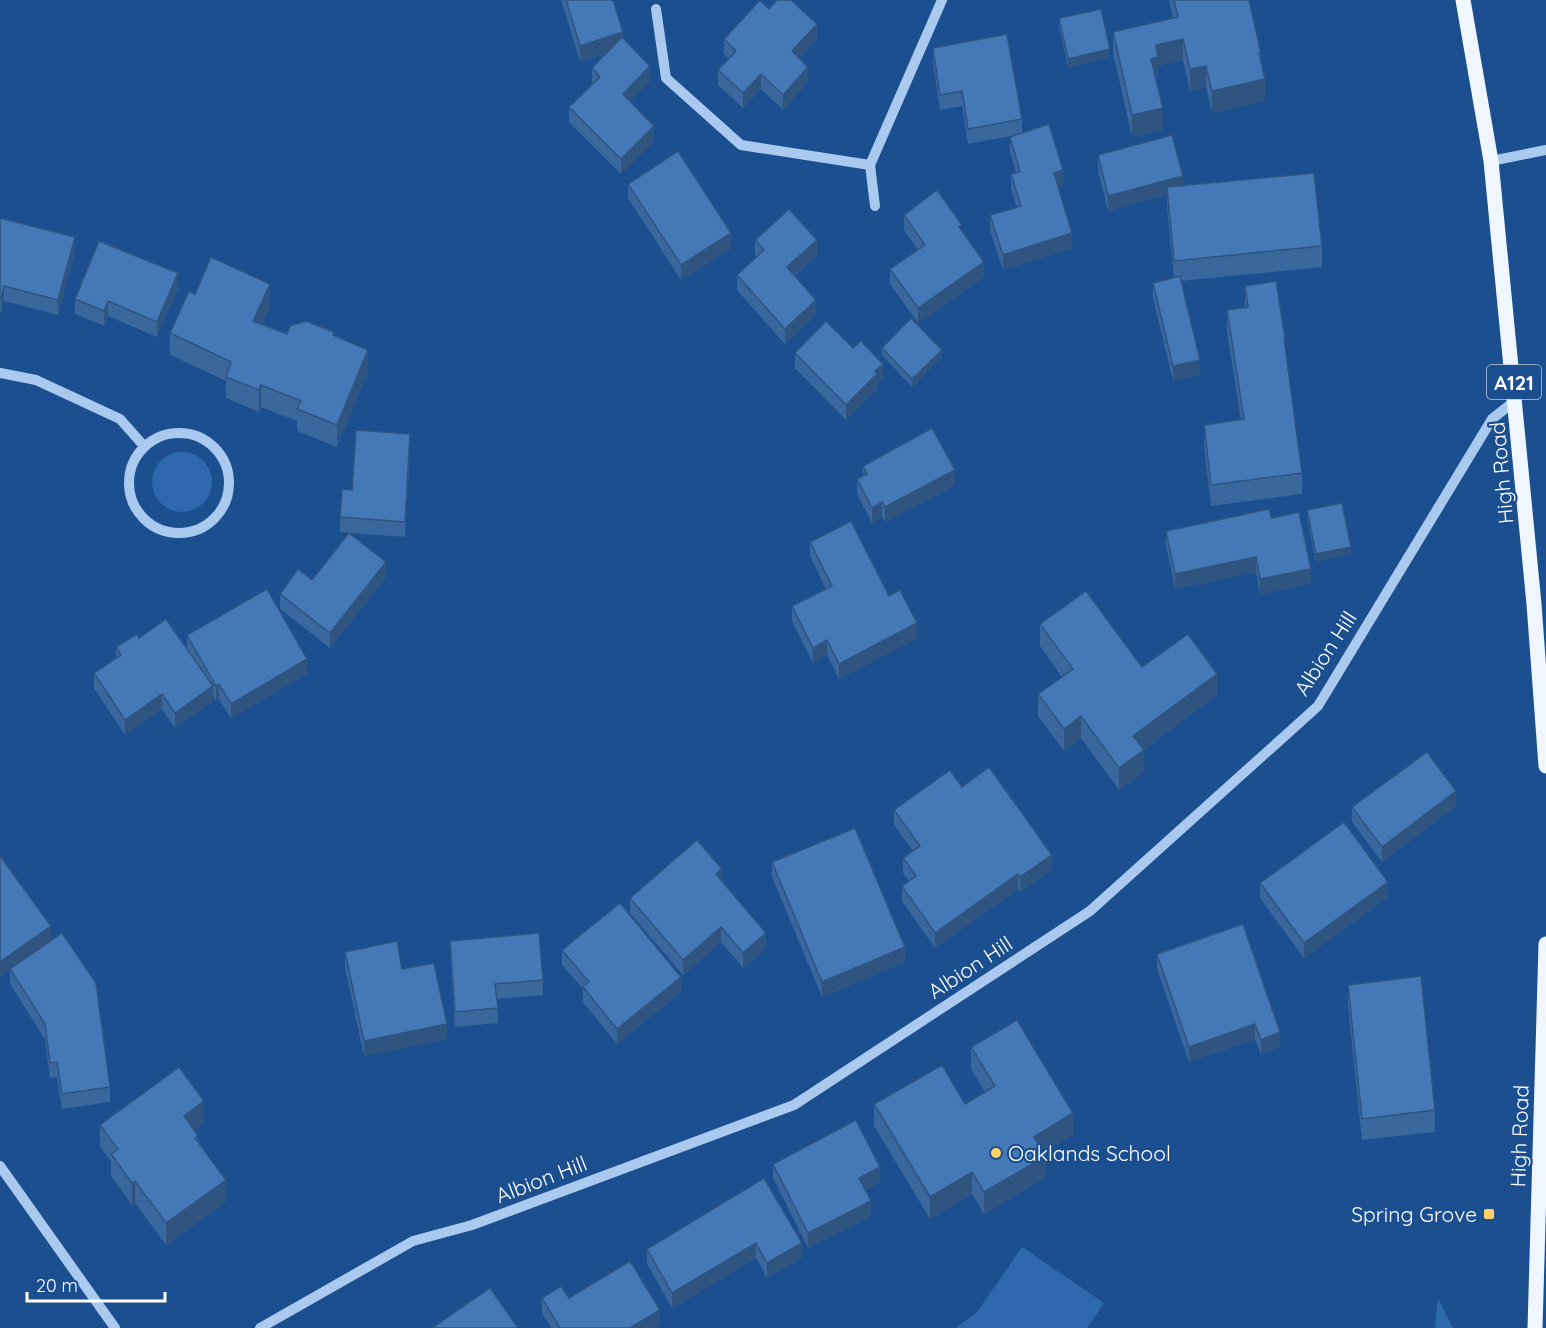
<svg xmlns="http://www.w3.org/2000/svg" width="1546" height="1328" font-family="Quicksand,sans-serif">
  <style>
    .green { fill: #2e69ad }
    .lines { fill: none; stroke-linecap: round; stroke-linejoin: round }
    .minor { stroke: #a9c9ee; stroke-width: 10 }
    .major { stroke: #f0f6ff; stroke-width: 15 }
    .wall { fill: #3a679d }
    .shaded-wall { fill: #305480 }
    .building { fill: #4478b7; stroke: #305480; stroke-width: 1.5 }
    .poi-dot { fill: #ffd166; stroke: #1b4f8f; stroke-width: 2 }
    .labels { text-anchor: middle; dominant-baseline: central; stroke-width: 4.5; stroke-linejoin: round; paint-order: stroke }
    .shield { fill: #1b4f8f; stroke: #bbcadd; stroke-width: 1.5 }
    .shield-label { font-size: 20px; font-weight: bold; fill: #fff }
    .street-label { font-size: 21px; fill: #fff; stroke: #1b4f8f }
    .poi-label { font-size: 21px; fill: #fff; stroke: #1b4f8f; text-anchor: start }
  </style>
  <rect width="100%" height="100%" fill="#1b4f8f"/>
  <g class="green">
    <circle cx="182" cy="482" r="30"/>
    <polygon points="1022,1247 1104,1303 1087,1328 956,1328 977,1312"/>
    <polygon points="1438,1298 1453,1328 1435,1328"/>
  </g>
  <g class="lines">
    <g class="minor">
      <polyline points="656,9 666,78 741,145 870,165"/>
      <polyline points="1491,161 1546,150"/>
      <polyline points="875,206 870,165 942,0"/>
      <polyline points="0,373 36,380 120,419 144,446"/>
      <circle cx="179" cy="483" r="50"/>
      <polyline points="0,1166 115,1328"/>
      <polyline points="260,1328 413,1241 472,1225 794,1105 1090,911 1318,706 1492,419 1516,400"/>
    </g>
    <g class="major">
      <polyline points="1463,0 1491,161 1534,604 1546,766"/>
      <polyline points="1535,1328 1546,944"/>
    </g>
  </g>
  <g class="wall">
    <polygon points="561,0 613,0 623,39 650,81 630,101 654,141 621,174 569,122 569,107 593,84 592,83 592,68 607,53 580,61"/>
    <polygon points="1169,0 1249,0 1261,53 1265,101 1212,113 1206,87 1190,91 1183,60 1158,66 1158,79 1156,79 1163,130 1132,137 1113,53 1113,32 1173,18"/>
    <polygon points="769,9 817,39 799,58 808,82 783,110 761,89 743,108 718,85 718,70 729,59 724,54 724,39"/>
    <polygon points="1059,18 1110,57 1068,67 1059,26"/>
    <polygon points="933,48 1022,119 1022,133 1063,185 1058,186 1072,248 1003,270 990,230 990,215 1017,207 1011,189 1011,174 1016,173 1010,152 1010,137 1011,136 968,144 962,106 940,110 933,63"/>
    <polygon points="1098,155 1183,185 1322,246 1322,267 1181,281 1200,374 1173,381 1153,298 1153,283 1174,278 1167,208 1167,195 1108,211 1098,170"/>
    <polygon points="628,184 731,248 681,280 628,198"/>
    <polygon points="904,215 962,232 984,277 918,323 890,284 890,269 918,250 904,230"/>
    <polygon points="0,218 75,252 58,315 4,301 1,313 0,312"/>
    <polygon points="755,240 817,255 795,276 816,315 785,344 737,290 737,275 757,257 755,255"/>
    <polygon points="1245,286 1285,338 1285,351 1302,473 1302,494 1211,506 1204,446 1204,425 1241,420 1227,332 1227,310 1245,307"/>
    <polygon points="178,288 157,337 108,316 104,326 75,314 75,299"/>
    <polygon points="195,294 270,306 262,324 287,334 334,336 368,371 337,447 297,431 297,421 261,407 259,412 226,398 226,381 170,355 170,333"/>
    <polygon points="882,348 942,357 912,387 882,355"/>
    <polygon points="795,353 883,379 877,384 877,389 846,420 795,368"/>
    <polygon points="410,449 405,537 349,533 386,577 330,648 280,609 280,594 312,580 349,533 340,532 340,517 352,490"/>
    <polygon points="863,466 955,485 885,522 882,517 872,523 857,494 857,479 863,476"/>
    <polygon points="1307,510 1351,554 1316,562 1307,518"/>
    <polygon points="1271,518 1311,584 1260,594 1256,572 1175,589 1166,545 1166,531"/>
    <polygon points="810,542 889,596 917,638 839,679 827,655 813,663 792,621 792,606 826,589 810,556"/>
    <polygon points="1040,624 1142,667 1217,695 1143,750 1144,772 1119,790 1081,738 1064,751 1038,716 1038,694 1062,677 1040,646"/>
    <polygon points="187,635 307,674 231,718 219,699 216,701 213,696 213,701 175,728 162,709 125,735 94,688 94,673 116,658 116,647 139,638 187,649"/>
    <polygon points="962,787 1052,870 1020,892 1018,889 935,948 902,901 902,886 909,881 903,873 903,858 913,851 894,825 894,810"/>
    <polygon points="1456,806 1382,862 1352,822 1352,807"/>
    <polygon points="0,856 51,941 110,1087 110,1102 62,1109 57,1077 50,1078 45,1039 10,984 10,970 0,977"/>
    <polygon points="772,862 905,962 822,997 772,877"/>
    <polygon points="722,881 766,948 743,968 721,942 683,975 630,913 630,898"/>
    <polygon points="1260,883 1388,897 1304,958 1260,898"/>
    <polygon points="1243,924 1280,1047 1261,1055 1255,1039 1189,1062 1157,969 1157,954"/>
    <polygon points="450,941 543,980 543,995 497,999 498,1023 455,1027 450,956"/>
    <polygon points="562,950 681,992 617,1044 583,1002 583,989 562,965"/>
    <polygon points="345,952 402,969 447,1039 364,1056 345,967"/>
    <polygon points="1348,985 1435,1110 1435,1132 1362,1140 1348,1006"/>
    <polygon points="971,1047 1073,1135 1043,1152 1046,1177 984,1214 972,1194 930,1219 874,1126 874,1104 965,1104 985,1092 971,1069"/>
    <polygon points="204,1123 194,1130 226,1202 166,1245 135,1203 132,1205 111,1176 111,1161 100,1147 100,1125"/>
    <polygon points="773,1164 880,1182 865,1190 871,1216 808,1248 773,1178"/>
    <polygon points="764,1178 802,1258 767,1278 756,1258 672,1308 647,1264 647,1249"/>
    <polygon points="542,1298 569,1298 660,1325 655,1328 551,1328 542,1313"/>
  </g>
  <g class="shaded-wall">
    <polygon points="817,24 817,39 792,66 792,51"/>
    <polygon points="623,32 623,47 580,61 580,46"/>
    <polygon points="1183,39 1183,60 1158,66 1158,79 1151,81 1151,59 1156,45"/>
    <polygon points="1110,49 1110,57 1068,67 1068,59"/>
    <polygon points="650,66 650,81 623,109 623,94"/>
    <polygon points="1206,66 1206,87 1190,91 1190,69"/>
    <polygon points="808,67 808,82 783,110 783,95"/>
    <polygon points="761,74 761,89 743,108 743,93"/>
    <polygon points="1265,79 1265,101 1212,113 1212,91"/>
    <polygon points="1163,108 1163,130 1132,137 1132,115"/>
    <polygon points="654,126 654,141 621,174 621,159"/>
    <polygon points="1063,170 1063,185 1054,188 1054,173"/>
    <polygon points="1183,176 1183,191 1167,187 1167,195 1108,211 1108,196"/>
    <polygon points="731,233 731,248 681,280 681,265"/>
    <polygon points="1072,233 1072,248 1003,270 1003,255"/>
    <polygon points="75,237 75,252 58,315 58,300"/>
    <polygon points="817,240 817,255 787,282 787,267"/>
    <polygon points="984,262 984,277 918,323 918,308"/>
    <polygon points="178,273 178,288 157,337 157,322"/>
    <polygon points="270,284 270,306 253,342 253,321"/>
    <polygon points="4,286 4,301 1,313 1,298"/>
    <polygon points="816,300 816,315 785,344 785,329"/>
    <polygon points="108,301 108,316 104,326 104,311"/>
    <polygon points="368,350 368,371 337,447 337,425"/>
    <polygon points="942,350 942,357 912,387 912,379"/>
    <polygon points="1200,360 1200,374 1173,381 1173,366"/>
    <polygon points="883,364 883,379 877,384 877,389 846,420 846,405 875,371"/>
    <polygon points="261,385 261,407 259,412 259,390"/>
    <polygon points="410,434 410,449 405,537 405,522"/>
    <polygon points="955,470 955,485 885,522 885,507"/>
    <polygon points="882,502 882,517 872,523 872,508"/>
    <polygon points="1351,547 1351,554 1316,562 1316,554"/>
    <polygon points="1256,557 1256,572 1175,589 1175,574"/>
    <polygon points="386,562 386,577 330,648 330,633"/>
    <polygon points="1311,569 1311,584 1260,594 1260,579"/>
    <polygon points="917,623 917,638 839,679 839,664"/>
    <polygon points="827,640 827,655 813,663 813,648"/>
    <polygon points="307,659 307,674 231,718 231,704"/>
    <polygon points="1217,674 1217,695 1133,757 1133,736"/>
    <polygon points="219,684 219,699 216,701 216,686"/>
    <polygon points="213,686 213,701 175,728 175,713"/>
    <polygon points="162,694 162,709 125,735 125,720"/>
    <polygon points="1081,716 1081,738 1064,751 1064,729"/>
    <polygon points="1144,750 1144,772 1119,790 1119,768"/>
    <polygon points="1456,791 1456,806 1382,862 1382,847"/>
    <polygon points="1052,855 1052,870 1020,892 1020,877"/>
    <polygon points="722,869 722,884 716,874"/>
    <polygon points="1018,874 1018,889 935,948 935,933"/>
    <polygon points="1388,882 1388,897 1304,958 1304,943"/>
    <polygon points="51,926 51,941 0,977 0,962"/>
    <polygon points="721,927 721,942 683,975 683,960"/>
    <polygon points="766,933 766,948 743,968 743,953"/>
    <polygon points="905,947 905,962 822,997 822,982"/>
    <polygon points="681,977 681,992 617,1044 617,1029"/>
    <polygon points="447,1024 447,1039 364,1056 364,1041"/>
    <polygon points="1255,1024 1255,1039 1189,1062 1189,1047"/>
    <polygon points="1280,1032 1280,1047 1261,1055 1261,1040"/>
    <polygon points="204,1101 204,1123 184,1138 184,1116"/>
    <polygon points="1073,1113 1073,1135 1034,1158 1034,1137"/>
    <polygon points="1046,1156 1046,1177 984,1214 984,1192"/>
    <polygon points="880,1167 880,1182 859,1193 859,1178"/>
    <polygon points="972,1172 972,1194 930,1219 930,1197"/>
    <polygon points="226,1180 226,1202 166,1245 166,1223"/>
    <polygon points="135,1181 135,1203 132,1205 132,1183"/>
    <polygon points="871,1201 871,1216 808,1248 808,1233"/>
    <polygon points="756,1243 756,1258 672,1308 672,1293"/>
    <polygon points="802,1243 802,1258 767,1278 767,1263"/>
    <polygon points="660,1310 660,1325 655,1328 630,1328"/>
  </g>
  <g class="building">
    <polygon points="566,0 613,0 623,32 580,46"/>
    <polygon points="760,0 769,9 777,0 791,0 817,24 792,51 808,67 783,95 761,74 743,93 718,70 736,51 724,39"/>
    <polygon points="1174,0 1249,0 1261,53 1259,53 1265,79 1212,91 1206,66 1190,69 1183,39 1156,45 1158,57 1151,59 1163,108 1132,115 1113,32 1178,17"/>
    <polygon points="1101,9 1110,49 1068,59 1059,18"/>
    <polygon points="1007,34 1022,119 968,129 962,91 940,95 933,48"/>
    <polygon points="622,37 650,66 623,94 654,126 621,159 569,107 600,77 592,68"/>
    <polygon points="1049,124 1063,170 1054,173 1072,233 1003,255 990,215 1021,206 1011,174 1020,172 1010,137"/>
    <polygon points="1172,135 1183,176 1108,196 1098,155"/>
    <polygon points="678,151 731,233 681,265 628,184"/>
    <polygon points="1314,173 1322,246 1174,261 1167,187"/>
    <polygon points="937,190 962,225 959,227 984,262 918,308 890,269 925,245 904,215"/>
    <polygon points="789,209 817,240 787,267 816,300 785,329 737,275 764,250 755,240"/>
    <polygon points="0,218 75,237 58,300 4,286 1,298 0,297"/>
    <polygon points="99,241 178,273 157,322 108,301 104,311 75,299"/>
    <polygon points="211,257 270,284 253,321 287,334 290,326 306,321 334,332 333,335 368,350 337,425 297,409 301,401 261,385 259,390 226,377 231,362 170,333 189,291 195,294"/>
    <polygon points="1180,276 1200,360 1173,366 1153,283"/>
    <polygon points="1276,281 1285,338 1284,338 1302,473 1211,485 1204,425 1244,419 1227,310 1248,307 1245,286"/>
    <polygon points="911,318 942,350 912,379 882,348"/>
    <polygon points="826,321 853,348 861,341 883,364 875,371 877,374 846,405 795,353"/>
    <polygon points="932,428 955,470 885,507 882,502 872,508 857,479 867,474 863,466"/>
    <polygon points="356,430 410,434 405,522 340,517 342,489 352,490"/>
    <polygon points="1342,503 1351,547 1316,554 1307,510"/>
    <polygon points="1269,509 1271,518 1299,512 1311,569 1260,579 1256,557 1175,574 1166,531"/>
    <polygon points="851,521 889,596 900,590 917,623 839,664 827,640 813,648 792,606 832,586 810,542"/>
    <polygon points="349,533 386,562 330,633 280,594 298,569 312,580"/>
    <polygon points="267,589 307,659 231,704 219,684 216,686 187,635"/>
    <polygon points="1086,591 1142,667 1188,634 1217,674 1133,736 1144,750 1119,768 1081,716 1064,729 1038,694 1073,669 1040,624"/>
    <polygon points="166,619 213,686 175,713 162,694 125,720 94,673 121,655 116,647 137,634 139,638"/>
    <polygon points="1427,752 1456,791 1382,847 1352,807"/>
    <polygon points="989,767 1052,855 1020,877 1018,874 935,933 902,886 916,876 903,858 920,846 894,810 950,770 962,787"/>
    <polygon points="1344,822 1388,882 1304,943 1260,883"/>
    <polygon points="855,828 905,947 822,982 772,862"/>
    <polygon points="697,840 722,869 716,874 766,933 743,953 721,927 683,960 630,898"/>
    <polygon points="0,856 51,926 0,962"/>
    <polygon points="620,903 681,977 617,1029 583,987 589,982 562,950"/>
    <polygon points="1243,924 1280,1032 1261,1040 1255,1024 1189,1047 1157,954"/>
    <polygon points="62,933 96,983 110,1087 62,1094 57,1062 50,1063 45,1024 10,969"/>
    <polygon points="539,933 543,980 495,984 498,1008 455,1012 450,941"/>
    <polygon points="397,941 402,969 434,963 447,1024 364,1041 345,952"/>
    <polygon points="1421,976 1435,1110 1362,1119 1348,985"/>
    <polygon points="1017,1020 1073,1113 1034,1137 1046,1156 984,1192 972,1172 930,1197 874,1104 942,1065 965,1104 995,1086 971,1047"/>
    <polygon points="179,1067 204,1101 184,1116 198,1136 195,1138 226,1180 166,1223 135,1181 132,1183 111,1154 118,1149 100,1125"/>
    <polygon points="856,1120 880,1167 859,1178 871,1201 808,1233 773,1164"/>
    <polygon points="764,1178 802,1243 767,1263 756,1243 672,1293 647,1249"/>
    <polygon points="630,1261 660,1310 630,1328 560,1328 542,1298 561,1286 569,1298"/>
    <polygon points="490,1288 518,1328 432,1328"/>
  </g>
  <g class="poi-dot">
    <circle cx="996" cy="1153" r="6"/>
    <rect x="1483" y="1208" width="12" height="12" rx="3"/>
  </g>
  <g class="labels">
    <rect class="shield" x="1487" y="365" width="54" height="34" rx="4.5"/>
    <g class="shield-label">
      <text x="1514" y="382">A121</text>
    </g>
    <g class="street-label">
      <text transform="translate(1501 473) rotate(-95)">High Road</text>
      <text transform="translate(1325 653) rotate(-57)">Albion Hill</text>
      <text transform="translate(970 967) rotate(-33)">Albion Hill</text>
      <text transform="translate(1519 1136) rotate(-88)">High Road</text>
      <text transform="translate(541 1179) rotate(-21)">Albion Hill</text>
    </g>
    <g class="poi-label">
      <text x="1008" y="1153">Oaklands School</text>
      <text x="1477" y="1214" text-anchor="end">Spring Grove</text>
    </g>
  </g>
  <path d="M27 1292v9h138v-9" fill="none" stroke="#ffffff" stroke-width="3"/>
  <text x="36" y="1292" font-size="18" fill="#ffffff" stroke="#1b4f8f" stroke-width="4.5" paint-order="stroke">20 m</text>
</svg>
